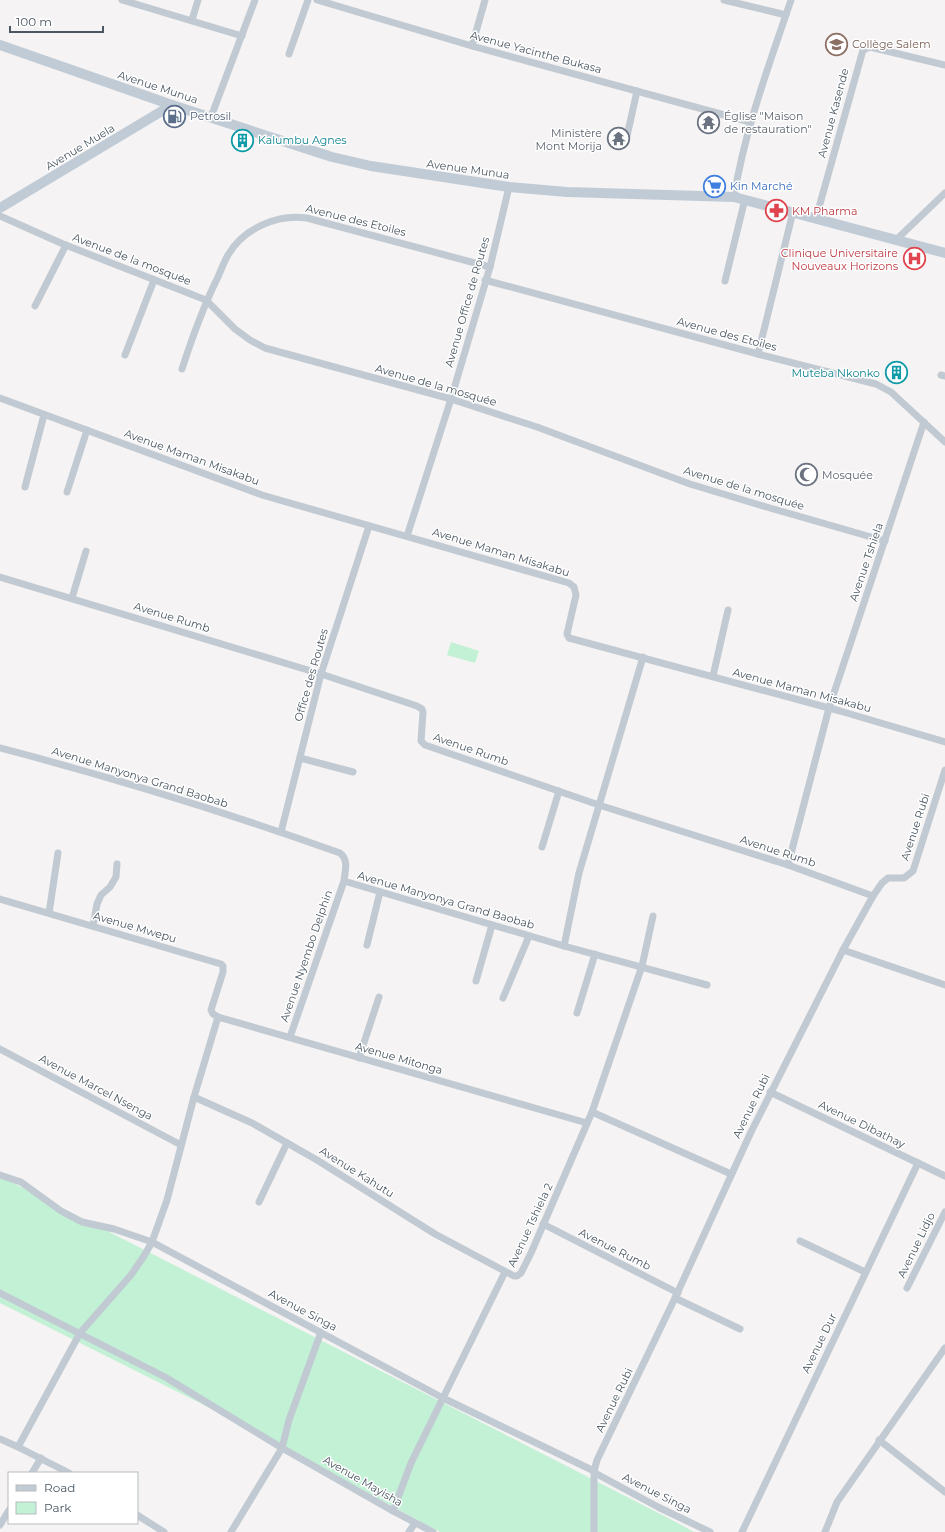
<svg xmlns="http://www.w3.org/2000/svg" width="945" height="1532" font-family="Montserrat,sans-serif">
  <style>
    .green { fill: #c3f1d5 }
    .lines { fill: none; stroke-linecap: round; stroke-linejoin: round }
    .street { stroke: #c1cad2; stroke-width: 7 }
    .secondary { stroke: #c1cbd6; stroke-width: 10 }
    .labels { text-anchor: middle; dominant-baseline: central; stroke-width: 3; stroke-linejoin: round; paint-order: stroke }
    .education-label { font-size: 11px; fill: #785e54; stroke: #fff; text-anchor: start }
    .street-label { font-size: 11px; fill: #4a5661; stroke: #fff }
    .service-label { font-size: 11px; fill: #4e5e75; stroke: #fff; text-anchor: start }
    .worship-label { font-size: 11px; fill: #5b616d; stroke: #fff; text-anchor: start }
    .culture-label { font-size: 11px; fill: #0d838f; stroke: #fff; text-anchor: start }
    .shop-label { font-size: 11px; fill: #366cbe; stroke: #fff; text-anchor: start }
    .health-label { font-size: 11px; fill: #be3a42; stroke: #fff; text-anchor: start }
  </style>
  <rect width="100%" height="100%" fill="#f5f3f3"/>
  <g class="green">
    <polygon points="451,642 479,651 475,663 447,655"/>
    <polygon points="0,1176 672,1520 694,1532 440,1532 206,1406 0,1303"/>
  </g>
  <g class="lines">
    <g class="street">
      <polyline points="122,0 242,36"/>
      <polyline points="317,0 472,46 750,122"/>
      <polyline points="724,0 786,15"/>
      <polyline points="192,20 198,0"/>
      <polyline points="472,46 485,0"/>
      <polyline points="289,54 308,0"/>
      <polyline points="211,117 255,0"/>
      <polyline points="627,136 637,91"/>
      <path d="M734 197C745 129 769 65 791 0"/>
      <polyline points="0,216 63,244 206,300 235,329 250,340 265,348 451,399 537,427 690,484 763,506 885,541"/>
      <polyline points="816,218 863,50 870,47 945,65"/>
      <polyline points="897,239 945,193"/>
      <polyline points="485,280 758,354 876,384 891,392 945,442"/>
      <polyline points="725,281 745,199"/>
      <polyline points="35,306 66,245"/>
      <polyline points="758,354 793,212"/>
      <polyline points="125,355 154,280"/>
      <path d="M182 369C192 338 203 307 218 277 221 270 224 262 228 255 244 228 277 214 307 218L490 267"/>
      <polyline points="941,375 945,376"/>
      <polyline points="0,398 262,495 569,583 574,587 576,595 567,634 569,638 840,711 945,742"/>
      <polyline points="25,487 44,415"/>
      <polyline points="67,492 87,430"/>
      <polyline points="407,536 451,399 490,267 509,187"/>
      <polyline points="0,577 321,674 417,706 422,709 423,712 421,741 425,745 599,805 788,865 873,896"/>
      <polyline points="72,598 86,551"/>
      <polyline points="713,676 728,610"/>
      <path d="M0 748C115 778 228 813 340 853 349 860 345 871 344 881L290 1037"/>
      <polyline points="300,758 353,772"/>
      <polyline points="281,832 321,674 369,526"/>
      <polyline points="542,847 559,791"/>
      <polyline points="788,865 829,708 924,422"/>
      <polyline points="344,881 564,946 707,985"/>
      <polyline points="0,899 221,964 223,966 223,972 211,1010 213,1014 218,1017 587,1123"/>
      <polyline points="49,913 58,853"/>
      <polyline points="93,926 97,904 101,895 110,887 116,877 117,864"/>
      <polyline points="367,945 380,892"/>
      <polyline points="564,946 579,873 643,657"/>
      <polyline points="843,950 945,985"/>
      <polyline points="476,981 492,925"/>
      <polyline points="503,998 529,936"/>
      <polyline points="577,1013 595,954"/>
      <polyline points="0,1049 181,1145"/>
      <polyline points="359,1058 379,997"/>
      <polyline points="770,1092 945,1176"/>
      <polyline points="194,1097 252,1123 317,1160 435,1234 514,1276 517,1276 521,1273 531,1253 592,1112 642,966 653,916"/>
      <polyline points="592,1112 731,1174"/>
      <polyline points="0,1175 21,1182 61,1211 82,1222 114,1229 152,1242 443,1398 594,1471"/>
      <polyline points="259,1202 287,1143"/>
      <polyline points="543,1224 678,1293"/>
      <polyline points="800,1241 865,1272"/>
      <polyline points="907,1288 945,1212"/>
      <polyline points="0,1293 165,1377 282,1448 393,1511 433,1532"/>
      <polyline points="675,1298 740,1329"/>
      <polyline points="0,1439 18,1447 69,1473"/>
      <polyline points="879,1440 945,1492"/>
      <polyline points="18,1447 80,1333 131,1275 144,1256 152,1242 167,1200 194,1097 218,1017"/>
      <polyline points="32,1473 41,1458"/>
      <polyline points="595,1473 658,1507 710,1532"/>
      <polyline points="393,1511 411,1463 505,1272"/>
      <polyline points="137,1515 164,1532"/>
      <polyline points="0,1525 9,1510"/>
      <polyline points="231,1532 282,1448 289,1420 321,1332"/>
      <polyline points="409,1532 415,1523"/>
      <polyline points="594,1532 594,1471 597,1460 675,1298 751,1132 843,950 873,896 882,883 888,878 904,878 913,871 945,770"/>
      <polyline points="742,1532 918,1163"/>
      <polyline points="825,1532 837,1502 945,1348"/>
    </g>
    <g class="secondary">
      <polyline points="0,45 172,105 332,157 371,166 509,187 567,192 734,197 945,253"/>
      <polyline points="0,208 172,105"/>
    </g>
  </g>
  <defs>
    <symbol id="school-ring" viewBox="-11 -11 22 22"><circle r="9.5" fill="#fff" stroke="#8d6e63" stroke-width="1.5"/><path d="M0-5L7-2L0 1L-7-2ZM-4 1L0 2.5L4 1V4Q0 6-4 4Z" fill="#8d6e63"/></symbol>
    <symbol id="fuel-ring" viewBox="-11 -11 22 22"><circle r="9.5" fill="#fff" stroke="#5c6f8a" stroke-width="1.5"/><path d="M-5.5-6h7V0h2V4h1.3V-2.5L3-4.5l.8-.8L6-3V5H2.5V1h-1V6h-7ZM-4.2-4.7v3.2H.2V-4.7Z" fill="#5c6f8a"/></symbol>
    <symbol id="temple-ring" viewBox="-11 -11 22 22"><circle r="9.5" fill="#fff" stroke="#6b7280" stroke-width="1.5"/><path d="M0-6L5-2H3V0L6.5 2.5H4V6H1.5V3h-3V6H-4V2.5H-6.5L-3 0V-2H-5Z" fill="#6b7280"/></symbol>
    <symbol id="building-ring" viewBox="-11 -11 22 22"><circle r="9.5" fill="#fff" stroke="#0f9aa8" stroke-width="1.5"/><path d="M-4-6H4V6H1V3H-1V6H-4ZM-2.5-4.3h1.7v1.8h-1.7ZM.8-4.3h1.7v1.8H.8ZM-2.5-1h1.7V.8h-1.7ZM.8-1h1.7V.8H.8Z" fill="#0f9aa8"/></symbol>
    <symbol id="supermarket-ring" viewBox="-11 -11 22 22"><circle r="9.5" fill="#fff" stroke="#3f7fe0" stroke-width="1.5"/><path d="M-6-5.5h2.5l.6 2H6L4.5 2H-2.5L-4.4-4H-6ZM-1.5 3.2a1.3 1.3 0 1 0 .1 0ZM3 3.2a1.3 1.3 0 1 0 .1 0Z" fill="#3f7fe0"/></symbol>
    <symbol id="pharmacy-ring" viewBox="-11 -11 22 22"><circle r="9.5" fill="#fff" stroke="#e0444e" stroke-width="1.5"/><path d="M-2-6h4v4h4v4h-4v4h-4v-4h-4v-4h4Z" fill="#e0444e"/></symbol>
    <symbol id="hospital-ring" viewBox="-11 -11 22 22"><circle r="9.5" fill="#fff" stroke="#e0444e" stroke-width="1.5"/><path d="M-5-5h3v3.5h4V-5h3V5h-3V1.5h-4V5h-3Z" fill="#e0444e"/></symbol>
    <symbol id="mosque-ring" viewBox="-11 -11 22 22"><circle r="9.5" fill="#fff" stroke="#6b7280" stroke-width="1.5"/><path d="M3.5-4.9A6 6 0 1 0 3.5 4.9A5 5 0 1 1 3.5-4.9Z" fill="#6b7280"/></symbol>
  </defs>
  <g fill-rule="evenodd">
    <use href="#school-ring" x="824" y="32" width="25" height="25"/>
    <use href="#fuel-ring" x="162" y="104" width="25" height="25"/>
    <use href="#temple-ring" x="696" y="110" width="25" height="25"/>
    <use href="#temple-ring" x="606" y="126" width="25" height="25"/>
    <use href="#building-ring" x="230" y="128" width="25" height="25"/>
    <use href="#supermarket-ring" x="702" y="174" width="25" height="25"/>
    <use href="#pharmacy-ring" x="764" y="198" width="25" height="25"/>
    <use href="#hospital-ring" x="902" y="246" width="25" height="25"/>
    <use href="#building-ring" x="884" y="360" width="25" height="25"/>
    <use href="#mosque-ring" x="794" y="462" width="25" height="25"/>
  </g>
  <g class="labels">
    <g class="education-label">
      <text x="852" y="44">Collège Salem</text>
    </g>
    <g class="street-label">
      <text transform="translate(536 52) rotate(15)">Avenue Yacinthe Bukasa</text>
      <text transform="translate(158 87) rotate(18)">Avenue Munua</text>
      <text transform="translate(833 113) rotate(-75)">Avenue Kasende</text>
      <text transform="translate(80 147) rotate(-31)">Avenue Muela</text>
      <text transform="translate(468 169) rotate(8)">Avenue Munua</text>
      <text transform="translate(356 220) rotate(14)">Avenue des Etoiles</text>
      <text transform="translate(132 259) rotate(21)">Avenue de la mosquée</text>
      <text transform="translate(467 302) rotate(-74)">Avenue Office de Routes</text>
      <text transform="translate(727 334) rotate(15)">Avenue des Etoiles</text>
      <text transform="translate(436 385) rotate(16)">Avenue de la mosquée</text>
      <text transform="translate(192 457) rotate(20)">Avenue Maman Misakabu</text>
      <text transform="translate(744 488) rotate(17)">Avenue de la mosquée</text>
      <text transform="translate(501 552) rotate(17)">Avenue Maman Misakabu</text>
      <text transform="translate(866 562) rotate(-71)">Avenue Tshiela</text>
      <text transform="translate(172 617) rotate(17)">Avenue Rumb</text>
      <text transform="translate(311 675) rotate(-74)">Office des Routes</text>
      <text transform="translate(802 690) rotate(15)">Avenue Maman Misakabu</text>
      <text transform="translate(471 749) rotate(19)">Avenue Rumb</text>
      <text transform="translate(140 777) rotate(17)">Avenue Manyonya Grand Baobab</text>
      <text transform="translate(915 827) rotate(-72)">Avenue Rubi</text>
      <text transform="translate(778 851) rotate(18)">Avenue Rumb</text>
      <text transform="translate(446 900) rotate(16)">Avenue Manyonya Grand Baobab</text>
      <text transform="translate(135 927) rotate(16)">Avenue Mwepu</text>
      <text transform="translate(306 956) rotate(-71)">Avenue Nyembo Delphin</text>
      <text transform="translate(399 1058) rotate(16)">Avenue Mitonga</text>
      <text transform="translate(96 1087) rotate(28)">Avenue Marcel Nsenga</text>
      <text transform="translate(751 1106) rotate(-64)">Avenue Rubi</text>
      <text transform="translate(862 1124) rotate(26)">Avenue Dibathay</text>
      <text transform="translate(357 1172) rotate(32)">Avenue Kahutu</text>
      <text transform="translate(530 1225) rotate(-65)">Avenue Tshiela 2</text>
      <text transform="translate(916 1245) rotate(-64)">Avenue Lidjo</text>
      <text transform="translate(615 1249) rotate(27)">Avenue Rumb</text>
      <text transform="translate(303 1310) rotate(28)">Avenue Singa</text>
      <text transform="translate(819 1343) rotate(-64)">Avenue Dur</text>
      <text transform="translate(614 1400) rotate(-64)">Avenue Rubi</text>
      <text transform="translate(363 1481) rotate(30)">Avenue Mayisha</text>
      <text transform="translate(657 1493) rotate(27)">Avenue Singa</text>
    </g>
    <g class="service-label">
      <text x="190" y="116">Petrosil</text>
    </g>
    <g class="worship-label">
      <text x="724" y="116">Église "Maison<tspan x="724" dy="13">de restauration"</tspan></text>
      <text x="602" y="133" text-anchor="end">Ministère<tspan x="602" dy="13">Mont Morija</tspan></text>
      <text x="822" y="475">Mosquée</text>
    </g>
    <g class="culture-label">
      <text x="258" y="140">Kalumbu Agnes</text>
      <text x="880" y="373" text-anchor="end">Muteba Nkonko</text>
    </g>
    <g class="shop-label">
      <text x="730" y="186">Kin Marché</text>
    </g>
    <g class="health-label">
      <text x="792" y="211">KM Pharma</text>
      <text x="898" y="253" text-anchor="end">Clinique Universitaire<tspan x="898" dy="13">Nouveaux Horizons</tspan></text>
    </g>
  </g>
  <rect x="8" y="1472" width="130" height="52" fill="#ffffff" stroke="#b7bbc0"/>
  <rect x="16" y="1485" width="20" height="6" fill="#c1cbd6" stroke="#b7bbc0"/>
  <text x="44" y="1492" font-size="12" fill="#4a5661">Road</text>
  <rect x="16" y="1502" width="20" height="12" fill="#c3f1d5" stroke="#b7bbc0"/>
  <text x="44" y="1512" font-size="12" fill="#4a5661">Park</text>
  <path d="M10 26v6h93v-6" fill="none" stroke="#4a5661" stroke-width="2"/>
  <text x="16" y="26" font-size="12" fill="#4a5661" stroke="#ffffff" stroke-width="3" paint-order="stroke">100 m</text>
</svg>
